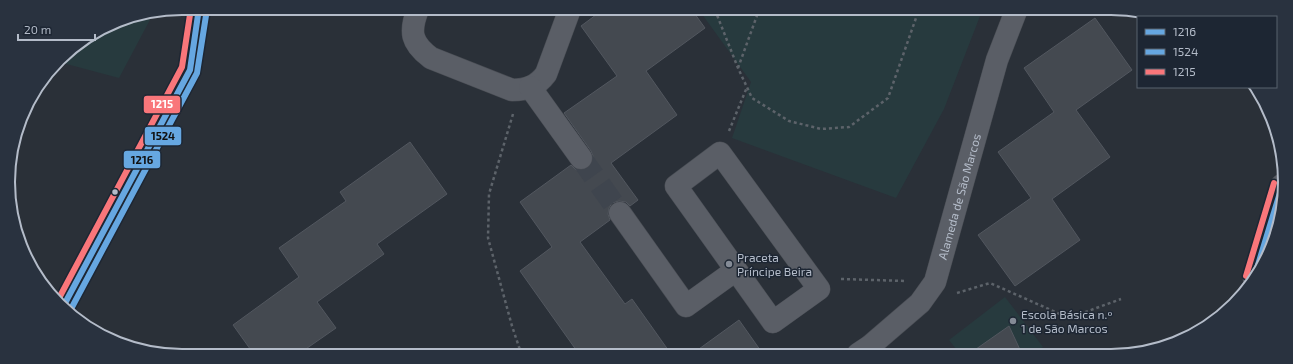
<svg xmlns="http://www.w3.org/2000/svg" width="1293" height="364" font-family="'Exo 2',sans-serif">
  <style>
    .green { fill: #273a3e }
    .building { fill: #444950; stroke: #52575f }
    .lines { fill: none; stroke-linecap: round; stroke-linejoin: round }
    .minor-tunnel { stroke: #3f454e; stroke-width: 22; stroke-dasharray: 22 11; stroke-linecap: butt }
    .minor-casing { stroke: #484c53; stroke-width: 23 }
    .path { stroke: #5d636a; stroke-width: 2.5; stroke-dasharray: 3 3; stroke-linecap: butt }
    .minor { stroke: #5a5e66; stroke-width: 22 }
    .bus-1-casing { stroke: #1d2633; stroke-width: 9 }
    .bus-2-casing { stroke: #1d2633; stroke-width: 9 }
    .bus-3-casing { stroke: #1d2633; stroke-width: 9 }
    .bus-1 { stroke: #66a7e1; stroke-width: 6 }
    .bus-2 { stroke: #66a7e1; stroke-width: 6 }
    .bus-3 { stroke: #f9767a; stroke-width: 6 }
    .bus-dot { fill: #b4bcc9; stroke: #1d2633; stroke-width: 1.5 }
    .poi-dot { fill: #848b96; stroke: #1d2633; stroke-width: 1.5 }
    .labels { text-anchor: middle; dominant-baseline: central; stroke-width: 3; stroke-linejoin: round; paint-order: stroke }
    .street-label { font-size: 12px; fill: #b4bcc9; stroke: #1d2633 }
    .poi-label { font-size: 12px; fill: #b4bcc9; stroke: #1d2633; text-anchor: start }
    .rim { fill: none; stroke: #b4bcc9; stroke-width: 2 }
    .line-badge { stroke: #1d2633; stroke-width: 1.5 }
    .badge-label { font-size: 11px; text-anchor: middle; font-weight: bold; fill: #fff }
    .pale-badge-label { font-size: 11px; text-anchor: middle; font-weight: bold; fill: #111 }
  </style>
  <rect width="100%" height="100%" fill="#2a3038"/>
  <g class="green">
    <polygon points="699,10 982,11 944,109 896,198 732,138 751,82"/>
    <polygon points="153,14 119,78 59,62 67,51 116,21"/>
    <polygon points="1005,297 1043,347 1034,354 960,354 949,340"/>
  </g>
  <g class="building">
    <polygon points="604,9 692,10 705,28 646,71 677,115 611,163 638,200 630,206 626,202 619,201 612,203 609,208 608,214 610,220 580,242 625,304 632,299 671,354 579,354 520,271 552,247 520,202 571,165 576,170 583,170 589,168 592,163 593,156 591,151 564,113 617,76 581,26"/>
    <polygon points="1095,18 1132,70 1076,110 1110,157 1052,199 1080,240 1015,286 978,235 1031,198 998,152 1054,112 1024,68"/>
    <polygon points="410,142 447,194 377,244 384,254 317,302 336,328 300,353 253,353 233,325 299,277 279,248 346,201 340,192"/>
    <polygon points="739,320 763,354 692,354"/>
    <polygon points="1009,326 1022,354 969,354"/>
  </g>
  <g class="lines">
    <polyline class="minor-tunnel" points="581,158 620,213"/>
    <defs>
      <g id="minor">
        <path d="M418 9C409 32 411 43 431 58L512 90C527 90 537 86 546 74L570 9"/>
        <polyline points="530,87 581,158"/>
        <polyline points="620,213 686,306 736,270 773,322 819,289 720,153 676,186 736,270"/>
        <polyline points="1254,278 1282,185"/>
        <polyline points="64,305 190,70 199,8"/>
        <path id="s1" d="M858 354 870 346 920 303 935 282 997 60 1016 11"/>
      </g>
    </defs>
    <use href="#minor" class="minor-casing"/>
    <g class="path">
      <polyline points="715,10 738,68 752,98 789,121 821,129 849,127 888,98 916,18 916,11"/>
      <polyline points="738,68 759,10"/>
      <polyline points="513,114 489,194 488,238 512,326 521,353"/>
      <polyline points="729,131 747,87"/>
      <polyline points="841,279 906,281"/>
      <polyline points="957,293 990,283 1069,318 1121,299"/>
    </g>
    <use href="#minor" class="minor"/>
    <defs>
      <g id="bus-1">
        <polyline points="1254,278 1282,186"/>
        <polyline points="64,305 190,70 199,8"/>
      </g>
      <polyline id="bus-2" points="71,309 197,73 207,9"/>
      <g id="bus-3">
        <polyline points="1246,276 1274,183"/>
        <polyline points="58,300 182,67 191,8"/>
      </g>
    </defs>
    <use href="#bus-1" class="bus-1-casing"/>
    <use href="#bus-2" class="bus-2-casing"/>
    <use href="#bus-3" class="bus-3-casing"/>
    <use href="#bus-1" class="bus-1"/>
    <use href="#bus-2" class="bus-2"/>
    <use href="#bus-3" class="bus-3"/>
  </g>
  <circle class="bus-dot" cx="115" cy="192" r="3.5"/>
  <g class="poi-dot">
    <circle cx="729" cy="264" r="4"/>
    <circle cx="1013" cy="321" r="4"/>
  </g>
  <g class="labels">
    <g class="street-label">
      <text stroke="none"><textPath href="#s1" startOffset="195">Alameda de São Marcos</textPath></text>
    </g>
    <g class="poi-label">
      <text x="737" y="257">Praceta<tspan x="737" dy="14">Príncipe Beira</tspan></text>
      <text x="1021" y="314">Escola Básica n.º<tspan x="1021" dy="14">1 de São Marcos</tspan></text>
    </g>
  </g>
  <path d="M0 0H1293V364H0ZM182 15H1111A167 167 0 0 1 1278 182V182A167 167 0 0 1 1111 349H182A167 167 0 0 1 15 182V182A167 167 0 0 1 182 15Z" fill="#29323f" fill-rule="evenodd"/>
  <path class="rim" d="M182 15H1111A167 167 0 0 1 1278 182V182A167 167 0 0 1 1111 349H182A167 167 0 0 1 15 182V182A167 167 0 0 1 182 15Z"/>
  <g class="line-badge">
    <rect x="143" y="95" width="38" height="19" rx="4" fill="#f9767a"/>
    <rect x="144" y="126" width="38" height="20" rx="4" fill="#66a7e1"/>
    <rect x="123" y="150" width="38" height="19" rx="4" fill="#66a7e1"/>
  </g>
  <g class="badge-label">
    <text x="162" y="108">1215</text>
  </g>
  <g class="pale-badge-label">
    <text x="163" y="140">1524</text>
    <text x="142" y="164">1216</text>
  </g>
  <rect x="1137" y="16" width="140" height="72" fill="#1d2633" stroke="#59626f"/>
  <rect x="1145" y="29" width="20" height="6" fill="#66a7e1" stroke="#59626f"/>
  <text x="1173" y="36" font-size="12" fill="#b4bcc9">1216</text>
  <rect x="1145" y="49" width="20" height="6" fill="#66a7e1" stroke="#59626f"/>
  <text x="1173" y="56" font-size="12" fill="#b4bcc9">1524</text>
  <rect x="1145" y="69" width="20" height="6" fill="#f9767a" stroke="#59626f"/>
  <text x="1173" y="76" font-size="12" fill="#b4bcc9">1215</text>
  <path d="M18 34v6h77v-6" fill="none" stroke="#b4bcc9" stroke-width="2"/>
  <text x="24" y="34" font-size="12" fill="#b4bcc9" stroke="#1d2633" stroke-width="3" paint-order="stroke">20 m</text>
</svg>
